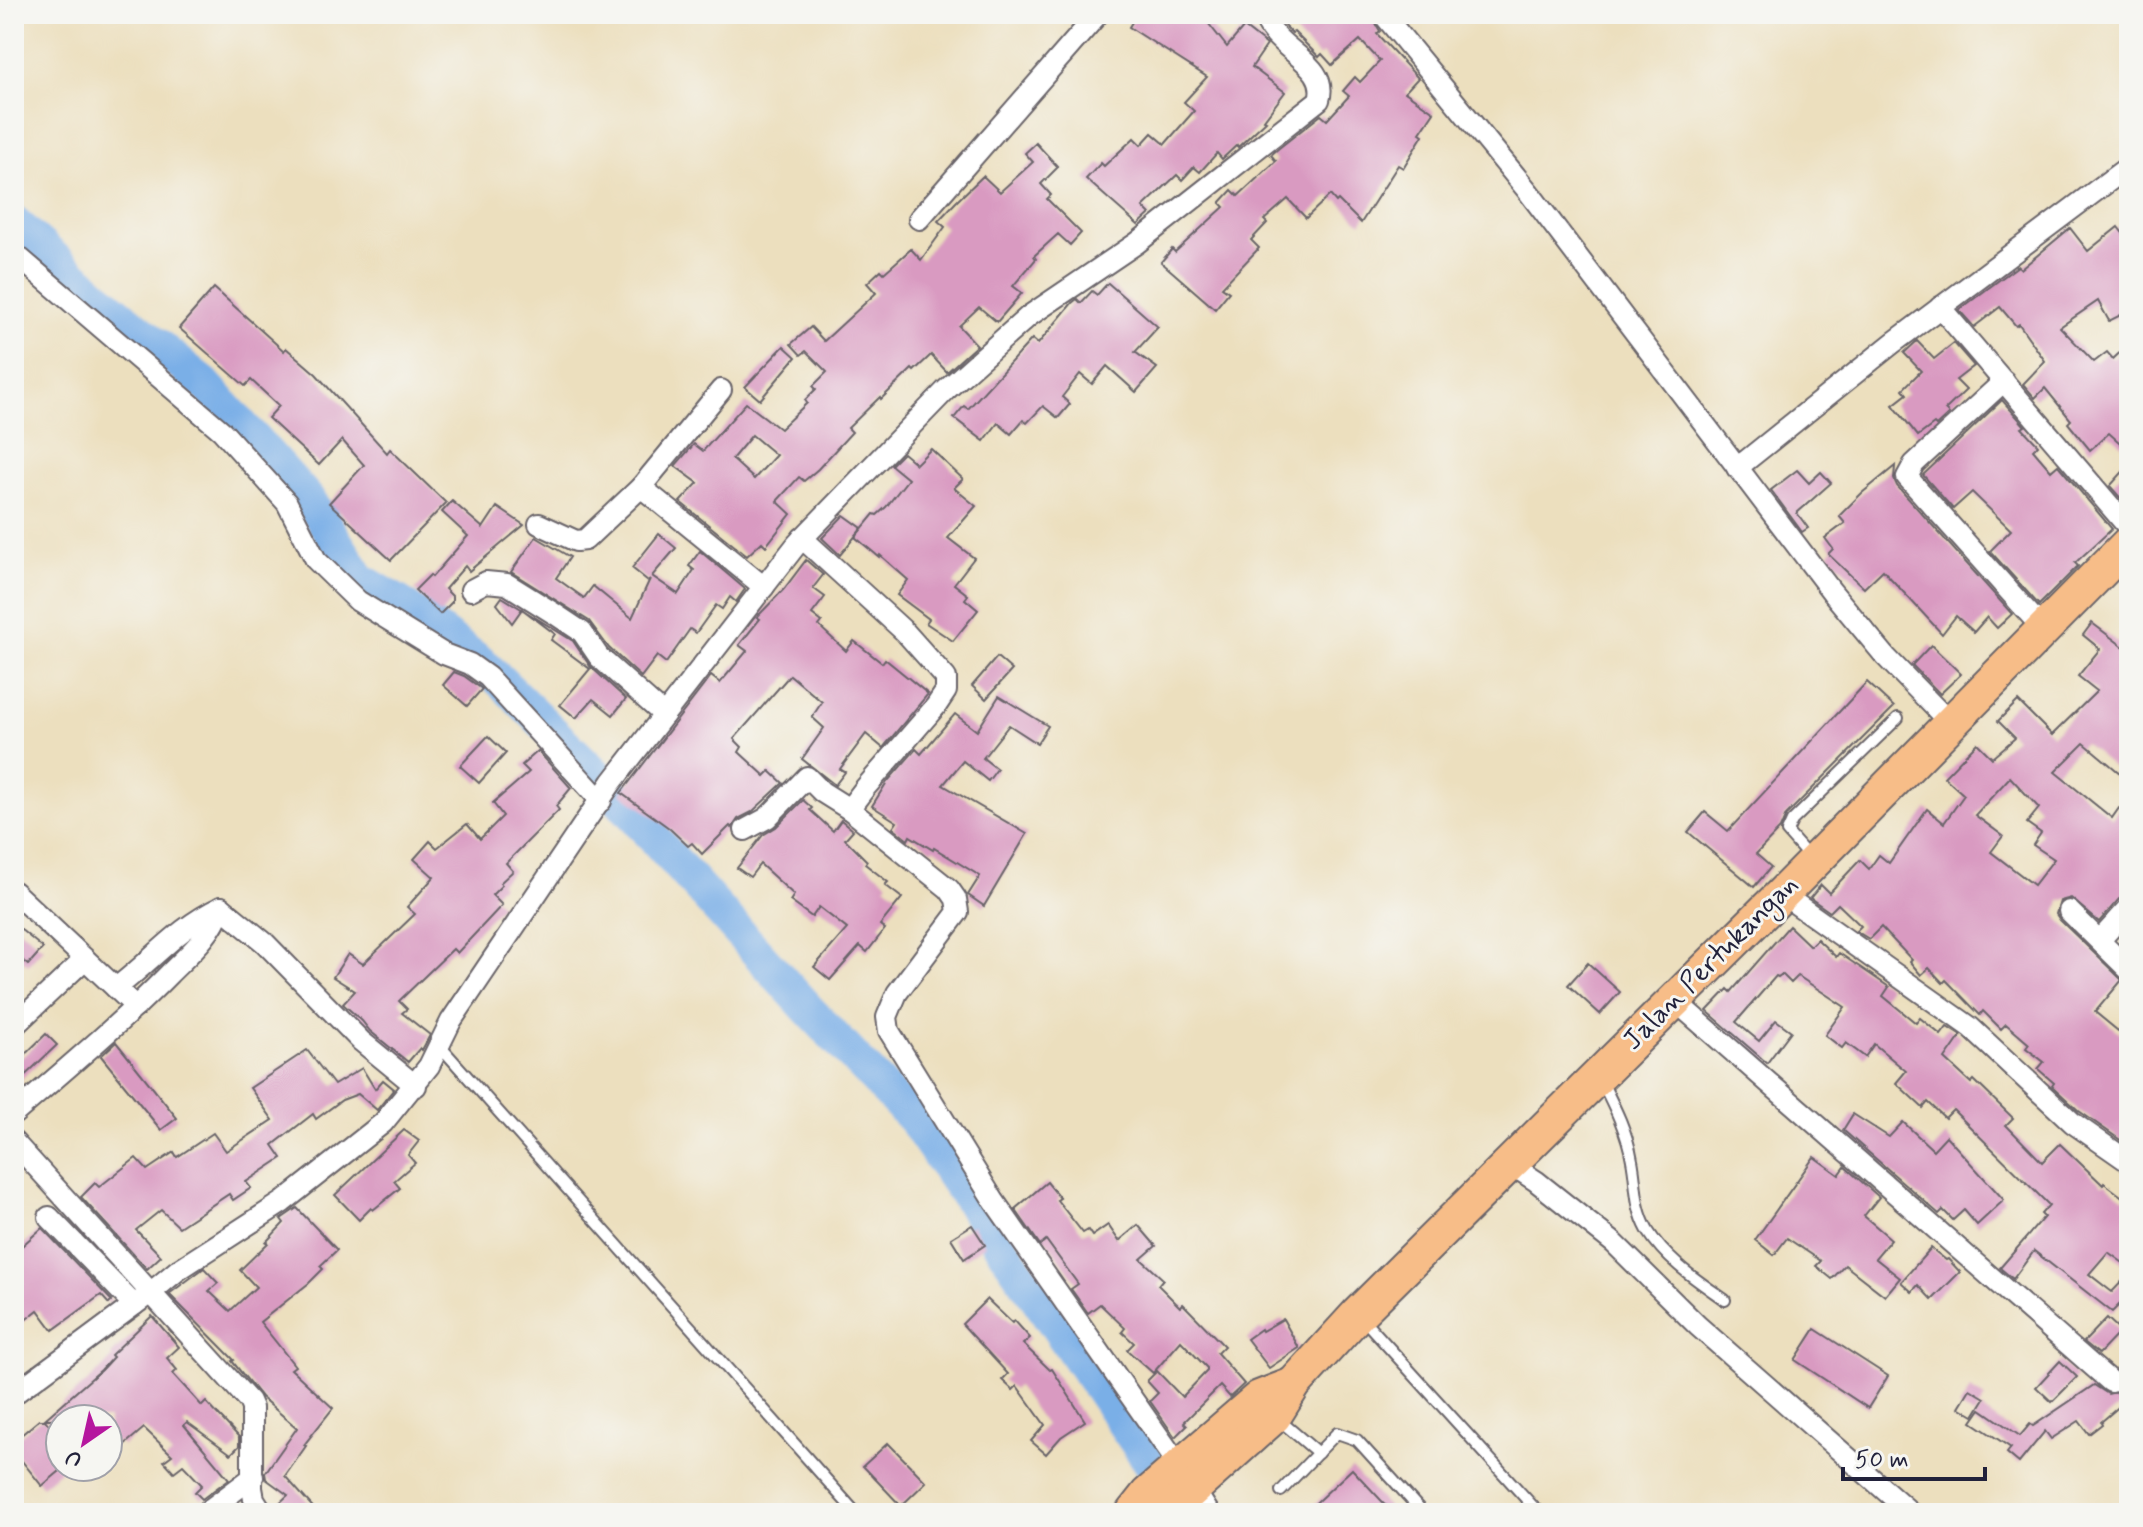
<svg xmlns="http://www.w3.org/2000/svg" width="2143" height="1527" font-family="Mynerve,sans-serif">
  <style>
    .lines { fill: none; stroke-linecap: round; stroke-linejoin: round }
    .river { stroke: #7aafe7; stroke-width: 34 }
    .building { fill: #d99ac1; fill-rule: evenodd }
    .lane-casing { stroke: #696469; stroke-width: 14 }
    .street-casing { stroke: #696469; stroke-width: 24 }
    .primary-casing { stroke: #696469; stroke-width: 38 }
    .lane { stroke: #fff; stroke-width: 10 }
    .street { stroke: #fff; stroke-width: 20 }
    .primary { stroke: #f7bd88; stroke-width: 34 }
    .labels { text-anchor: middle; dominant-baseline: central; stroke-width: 6; stroke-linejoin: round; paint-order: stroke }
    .street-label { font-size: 28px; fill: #22223b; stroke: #f6f6f2 }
  </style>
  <rect width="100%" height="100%" fill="#f6f6f2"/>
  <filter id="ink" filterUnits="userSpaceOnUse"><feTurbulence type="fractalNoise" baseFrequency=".0125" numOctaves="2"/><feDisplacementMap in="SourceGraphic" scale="16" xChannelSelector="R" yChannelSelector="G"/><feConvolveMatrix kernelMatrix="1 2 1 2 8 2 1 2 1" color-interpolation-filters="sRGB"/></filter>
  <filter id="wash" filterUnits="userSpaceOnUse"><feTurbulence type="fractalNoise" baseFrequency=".006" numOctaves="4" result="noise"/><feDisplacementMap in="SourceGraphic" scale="32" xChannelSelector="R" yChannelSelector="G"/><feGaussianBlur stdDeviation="1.8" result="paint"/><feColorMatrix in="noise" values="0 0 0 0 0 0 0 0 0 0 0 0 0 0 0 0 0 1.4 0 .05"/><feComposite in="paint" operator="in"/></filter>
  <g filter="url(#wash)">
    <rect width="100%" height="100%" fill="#ecdfbe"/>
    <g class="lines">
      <polyline class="river" points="14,222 96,295 205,384 310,501 360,579 400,603 482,663 599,777 807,1008 914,1120 1180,1506"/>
    </g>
    <g id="blocks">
      <g class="building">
        <polygon points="1137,14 1201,14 1227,47 1244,27 1267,45 1252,67 1285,92 1264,120 1266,121 1238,147 1237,145 1222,159 1217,153 1200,172 1194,167 1182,180 1177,175 1143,207 1150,214 1138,225 1086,179 1101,163 1104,166 1134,138 1141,145 1152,133 1165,144 1194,111 1184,102 1207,77 1129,27"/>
        <polygon points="1290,14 1370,14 1380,31 1377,34 1418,78 1405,92 1434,112 1420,133 1423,135 1403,168 1398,165 1361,223 1338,200 1336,202 1330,195 1306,218 1288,199 1264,220 1267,223 1251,240 1259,248 1222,287 1229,292 1215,309 1161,262 1172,249 1175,252 1224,207 1220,203 1232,190 1238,196 1276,161 1271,155 1279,148 1321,115 1327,120 1349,96 1343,91 1355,77 1360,82 1380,61 1360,40 1332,65 1322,54 1319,57 1294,32 1292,33 1287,28 1282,22"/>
        <path d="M1036 143 1058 167 1041 184 1051 195 1047 199 1081 233 1070 245 1058 234 1034 256 1036 259 1013 286 1022 293 997 322 979 307 959 326 977 345 947 372 931 355 914 371 912 369 881 399 880 397 848 428 852 432 818 469 804 481 799 477 777 501 791 514 766 546 762 542 747 556 680 502 698 483 675 466 694 444 703 451 746 403 780 429 807 403 805 400 816 389 813 386 827 372 806 351 801 355 791 344 811 327 824 341 876 293 867 283 881 270 884 273 911 249 921 260 945 227 938 221 957 201 983 176 1000 192 1033 162 1025 153ZM752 435 776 455 754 479 732 459Z"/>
        <polygon points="2118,227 2129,241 2129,311 2109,321 2098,301 2060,327 2094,362 2107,352 2113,359 2129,344 2129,451 2109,433 2090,450 2068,423 2071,420 2045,388 2035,398 2023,384 2045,361 2019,324 2016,326 2000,307 1974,327 1959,310 2018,266 2021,269 2070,228 2088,251"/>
        <polygon points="1108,283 1158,327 1135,352 1157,368 1136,392 1107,366 1092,384 1080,374 1062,397 1070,404 1058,418 1043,406 1027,423 1023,420 1011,434 998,423 984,441 954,418 964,406 968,409 1032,339 1038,344 1072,303 1077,299 1081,303 1092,291 1097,295"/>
        <polygon points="214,288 284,351 286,348 316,374 387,453 390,449 446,503 391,560 329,503 364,465 342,440 319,465 268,418 279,406 251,380 245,386 179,328"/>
        <polygon points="1917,341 1934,359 1954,343 1974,366 1956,380 1966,390 1945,410 1949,414 1936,426 1934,424 1918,436 1893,405 1907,394 1903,389 1921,371 1904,353"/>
        <polygon points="784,346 796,357 760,400 745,387"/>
        <polygon points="2002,400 2025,426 2022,428 2038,445 2033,450 2051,471 2058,465 2112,529 2075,563 2078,566 2039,605 1990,551 2011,530 1972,492 1953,509 1923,475"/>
        <polygon points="931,449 963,479 954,488 976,506 948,538 974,558 954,584 968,595 965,599 978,610 953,641 926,623 929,619 897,595 908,580 880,555 879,557 855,537 874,514 877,515 886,507 908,479 891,465 903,453 916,464"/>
        <polygon points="2129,465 2129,496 2124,502 2110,486"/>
        <polygon points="1895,466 1894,479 1897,486 2012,614 1997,628 1987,617 1974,632 1956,616 1942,634 1883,570 1864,588 1828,554 1833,549 1825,538 1845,523 1839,516 1862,493"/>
        <polygon points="1797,470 1809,483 1821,472 1831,483 1797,513 1808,528 1802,532 1771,490"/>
        <polygon points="452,501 483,528 497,507 524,525 469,571 465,566 445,589 452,596 452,602 440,614 415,590 430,575 432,577 468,536 442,512"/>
        <polygon points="844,515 862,528 840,555 822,538"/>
        <polygon points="659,534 676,548 652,576 678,594 694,570 689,566 700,551 745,589 736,602 730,597 722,609 716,605 696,633 690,629 666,663 657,656 641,677 609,648 589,621 511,572 536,537 570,557 556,578 584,598 593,586 632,618 650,579 648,581 632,568"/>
        <polygon points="806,560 823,575 813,588 825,597 812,614 822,622 819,626 846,651 854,641 882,663 885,659 928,694 883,748 866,734 840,769 845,772 835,785 802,759 824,728 812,717 822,702 790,675 734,739 742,747 739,752 765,776 770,771 783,783 752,812 738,819 732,828 730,826 702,854 692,843 688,846 669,828 621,793 711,676 720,683 747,651 739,645 760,619 757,617 784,589"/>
        <polygon points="502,597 573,641 590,666 626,699 613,715 593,699 576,718 560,705 590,669 551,640 555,634 522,609 512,623 497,604"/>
        <path d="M2092 623 2129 651V762L2121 774 2084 743 2055 772 2112 818 2119 808 2129 814V895L2119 899 2099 922 2071 898 2060 901 2056 914 2060 920 2122 980 2095 1012 2129 1040V1146L2079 1111 2052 1086 2054 1083 2038 1069 2044 1062 2026 1048 2029 1044 2006 1024 2001 1029 1983 1011 1980 1015 1946 980 1943 983 1929 968 1921 975 1910 962 1912 960 1881 927 1869 939 1856 931 1861 926 1838 904 1830 912 1810 898 1821 885 1829 893 1860 860 1869 869 1879 855 1889 863 1927 809 1944 823 1964 795 1944 777 1977 743 1992 758 2015 738 1998 721 2018 701 2052 735 2097 691 2078 676 2100 649 2083 635ZM2010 777 2039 808 2027 823 2041 833 2033 845 2054 859 2034 885 1991 852 2003 836 1975 815Z"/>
        <polygon points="1931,645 1961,674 1940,694 1912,665"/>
        <polygon points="997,657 1012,670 986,699 972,686"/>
        <polygon points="454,672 464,676 482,689 467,706 443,685"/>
        <polygon points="1867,682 1894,707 1786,815 1780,829 1756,854 1771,867 1754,887 1688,832 1705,812 1728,831"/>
        <polygon points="999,696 1048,726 1037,743 1009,725 983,758 997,769 988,781 963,761 943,785 1027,834 984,906 968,895 980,876 934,848 933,850 910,836 908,840 893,828 897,822 872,806 887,782 916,749 921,754 955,714 977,731"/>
        <polygon points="488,736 506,753 479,783 460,766"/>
        <polygon points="538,751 571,788 556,806 559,810 506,863 513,871 500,883 502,885 492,895 502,905 457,953 453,949 399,1001 407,1009 402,1013 430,1035 422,1050 420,1048 408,1062 370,1031 362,1021 343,1004 355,991 333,977 348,954 363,964 415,914 407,907 434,877 414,859 430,841 437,848 467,824 480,839 503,816 493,803 529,772 522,765"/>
        <polygon points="803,800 812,808 810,810 833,831 841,820 853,830 845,839 867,861 865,864 888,882 885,885 902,898 880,925 885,929 867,952 860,946 830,980 814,967 847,929 819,907 812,917 790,901 794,895 760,864 750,877 737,868 763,835 776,827"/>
        <polygon points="14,924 43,948 28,965 14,953"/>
        <polygon points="1789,926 1810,946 1817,939 1836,957 1839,953 1889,987 1883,996 1916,1023 1920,1018 1941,1035 1947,1027 1961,1036 1945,1059 1971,1083 1974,1080 2013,1118 2006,1125 2042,1162 2060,1144 2103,1185 2104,1183 2129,1202 2129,1267 2108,1252 2089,1274 2112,1292 2129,1274 2129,1295 2112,1312 2034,1251 2013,1279 2000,1268 2044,1217 2041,1214 2049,1205 1953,1110 1945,1118 1928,1102 1923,1108 1896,1083 1906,1071 1874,1044 1865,1057 1846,1043 1842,1048 1825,1035 1845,1007 1798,976 1791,983 1782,974 1778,977 1776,976 1736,1022 1759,1041 1776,1020 1791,1031 1767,1063 1707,1011 1728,989 1731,992"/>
        <polygon points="1588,963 1620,992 1600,1014 1568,985"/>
        <polygon points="46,1034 57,1045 14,1086 14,1065"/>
        <polygon points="116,1042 177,1118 161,1130 101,1056"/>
        <polygon points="307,1050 334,1085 362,1068 375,1089 383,1080 394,1089 377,1110 358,1094 342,1100 316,1119 313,1114 273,1145 282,1158 246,1182 251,1188 233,1200 229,1194 179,1227 161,1210 136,1230 161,1256 147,1269 81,1197 95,1183 99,1187 136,1158 147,1170 174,1152 177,1157 213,1133 226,1151 273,1120 250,1088"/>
        <polygon points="1853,1114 1889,1137 1903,1122 1933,1150 1946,1136 2004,1200 1977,1225 1964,1210 1953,1220 1943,1210 1939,1214 1843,1130"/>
        <polygon points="404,1130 419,1141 408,1155 415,1163 394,1181 400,1188 373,1210 371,1208 359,1220 335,1195"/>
        <polygon points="1814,1157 1839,1175 1845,1167 1879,1197 1864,1216 1891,1239 1875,1258 1900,1278 1885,1296 1845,1265 1832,1279 1816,1266 1821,1261 1787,1238 1774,1255 1755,1240"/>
        <polygon points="1047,1182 1060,1198 1057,1200 1083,1233 1088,1230 1092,1236 1108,1225 1119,1241 1138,1225 1156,1246 1141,1259 1163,1279 1158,1285 1180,1307 1183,1304 1224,1346 1217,1353 1244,1384 1230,1397 1220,1386 1184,1422 1187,1425 1175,1437 1150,1401 1158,1393 1147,1381 1157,1371 1182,1397 1207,1371 1207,1368 1181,1341 1153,1373 1127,1350 1134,1343 1122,1332 1125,1328 1100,1304 1088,1313 1071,1289 1078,1284 1046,1240 1040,1245 1015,1209"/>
        <polygon points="297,1208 337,1250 320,1266 323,1269 309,1283 260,1322 295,1366 291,1369 333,1408 304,1445 306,1446 285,1476 318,1513 276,1513 275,1507 288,1495 266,1479 265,1473 297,1428 261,1397 232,1361 234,1360 169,1294 204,1268 218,1283 209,1291 230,1311 256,1287 240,1270 268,1243 266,1242 284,1223 281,1219"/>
        <polygon points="972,1225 985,1245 964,1259 951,1238"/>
        <polygon points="42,1228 112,1301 109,1304 101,1295 53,1330 38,1310 14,1329 14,1253"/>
        <polygon points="1931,1248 1946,1260 1948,1259 1960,1272 1932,1300 1918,1285 1912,1292 1901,1282"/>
        <polygon points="987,1299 1012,1323 1015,1321 1030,1338 1023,1344 1050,1370 1052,1369 1085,1421 1061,1437 1046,1454 1031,1441 1045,1425 1017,1386 1013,1390 1002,1380 1008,1374 962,1324"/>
        <polygon points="152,1316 179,1347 167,1358 177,1370 173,1374 202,1406 206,1402 239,1437 239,1446 231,1454 187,1422 184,1425 229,1479 202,1499 195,1492 202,1485 183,1465 174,1472 164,1461 172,1455 144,1428 123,1446 118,1441 108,1450 108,1419 45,1419 101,1370 113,1357 111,1355"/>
        <polygon points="2107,1318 2121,1331 2099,1354 2084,1342"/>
        <polygon points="1283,1319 1299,1348 1269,1368 1247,1339 1261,1329 1262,1331"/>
        <polygon points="1815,1329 1888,1376 1868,1408 1795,1360"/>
        <polygon points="2060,1361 2077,1377 2052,1402 2036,1387"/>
        <polygon points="2129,1361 2129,1384 2122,1390 2129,1398 2101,1422 2102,1424 2089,1434 2079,1421 2051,1439 2045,1431 2019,1463 2007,1453 2011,1448 1972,1422 1981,1409 2020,1436 2030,1424 2033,1426 2094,1385 2108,1394 2120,1391 2123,1379 2116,1369"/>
        <polygon points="1970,1389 1985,1398 1974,1416 1959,1407"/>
        <polygon points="39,1420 45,1420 60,1438 60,1471 42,1486 14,1451 14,1441"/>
        <polygon points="888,1443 926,1482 901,1506 863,1466"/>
        <polygon points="1352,1469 1393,1513 1305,1513"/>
      </g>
    </g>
  </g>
  <g filter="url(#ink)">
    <use href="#blocks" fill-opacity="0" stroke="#696469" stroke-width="2"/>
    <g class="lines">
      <defs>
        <g id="lane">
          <polyline points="1809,857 1787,832 1792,821 1898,718"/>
          <polyline points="440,1046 856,1513"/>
          <path d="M1601 1080C1614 1106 1627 1131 1632 1160 1637 1185 1634 1206 1648 1231 1667 1261 1697 1280 1725 1300"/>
          <polyline points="1363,1319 1539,1513"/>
          <polyline points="1277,1418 1318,1453"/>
          <polyline points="1281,1491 1337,1433 1357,1440 1423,1513"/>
        </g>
        <g id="street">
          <polyline points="1383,14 1527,190 1832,592 1886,657 1951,724"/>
          <polyline points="919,219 1098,14"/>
          <polyline points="14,253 222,431 287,503 316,560 358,601 444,654 470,664 488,677 601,801"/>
          <polyline points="1940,307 2129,528"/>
          <polyline points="2004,381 1914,464 1907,477 2044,630"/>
          <polyline points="1737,468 1893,343 2129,166"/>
          <polyline points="641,487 721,390"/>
          <polyline points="539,524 576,541 585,540 641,487 764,587"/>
          <polyline points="802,538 905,632 946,678 946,691 936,706 865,788 849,809 949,889 956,899 958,912 897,993 887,1017 889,1031 994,1201 1180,1467 1209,1513"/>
          <polyline points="471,590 486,582 507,584 555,614 582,632 599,657 664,715"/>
          <polyline points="745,830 767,818 807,777 822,792 849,809"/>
          <polyline points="14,892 136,1007"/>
          <polyline points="1782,894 1970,1027 2073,1123 2129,1162"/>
          <polyline points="2069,911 2129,970"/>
          <polyline points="2100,940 2129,908"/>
          <path d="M116 988C154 959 177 928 221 907"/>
          <polyline points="1674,1000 2111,1382"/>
          <polyline points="14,1026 85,959"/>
          <path d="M14 1114C67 1068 120 1024 169 974 190 953 212 935 221 907L265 943 361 1041 416 1086"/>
          <polyline points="14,1142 249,1401 252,1408 252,1488 254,1499 263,1513"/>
          <polyline points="1510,1164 1536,1181 1614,1243 1698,1326 1911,1513"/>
          <polyline points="49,1217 134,1305"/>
          <path d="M14 1394 149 1294 178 1270 283 1202 383 1123 429 1066 451 1021 612 782 797 544 946 390 1029 316 1137 243 1319 100C1331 62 1271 50 1264 14"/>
          <polyline points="205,1513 253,1477"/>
        </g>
        <g id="primary">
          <polyline points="1133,1513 1148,1494 1259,1398 1290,1386"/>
          <polyline points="1166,1513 1274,1416 1294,1384 1358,1314 1782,894 2129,543"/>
        </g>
      </defs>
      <use href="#lane" class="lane-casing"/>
      <use href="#street" class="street-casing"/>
      <use href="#primary" class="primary-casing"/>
      <use href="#lane" class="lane"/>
      <use href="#street" class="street"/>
      <use href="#primary" class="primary"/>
    </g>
  </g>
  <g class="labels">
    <g class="street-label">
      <text transform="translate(1711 963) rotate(-45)">Jalan Pertukangan</text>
    </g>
  </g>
  <rect width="2143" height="1527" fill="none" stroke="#f6f6f2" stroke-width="48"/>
  <g transform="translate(84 1443) rotate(214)"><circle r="38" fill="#f6f6f2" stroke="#a1a1a9" stroke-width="2"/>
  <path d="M0-6L14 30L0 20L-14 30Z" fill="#b5179e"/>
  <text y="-12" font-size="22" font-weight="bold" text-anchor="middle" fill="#22223b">U</text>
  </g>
  <path d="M1843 1467v12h142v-12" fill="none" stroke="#22223b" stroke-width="4"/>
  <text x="1855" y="1467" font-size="24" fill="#22223b" stroke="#f6f6f2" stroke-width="6" paint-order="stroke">50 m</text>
</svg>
